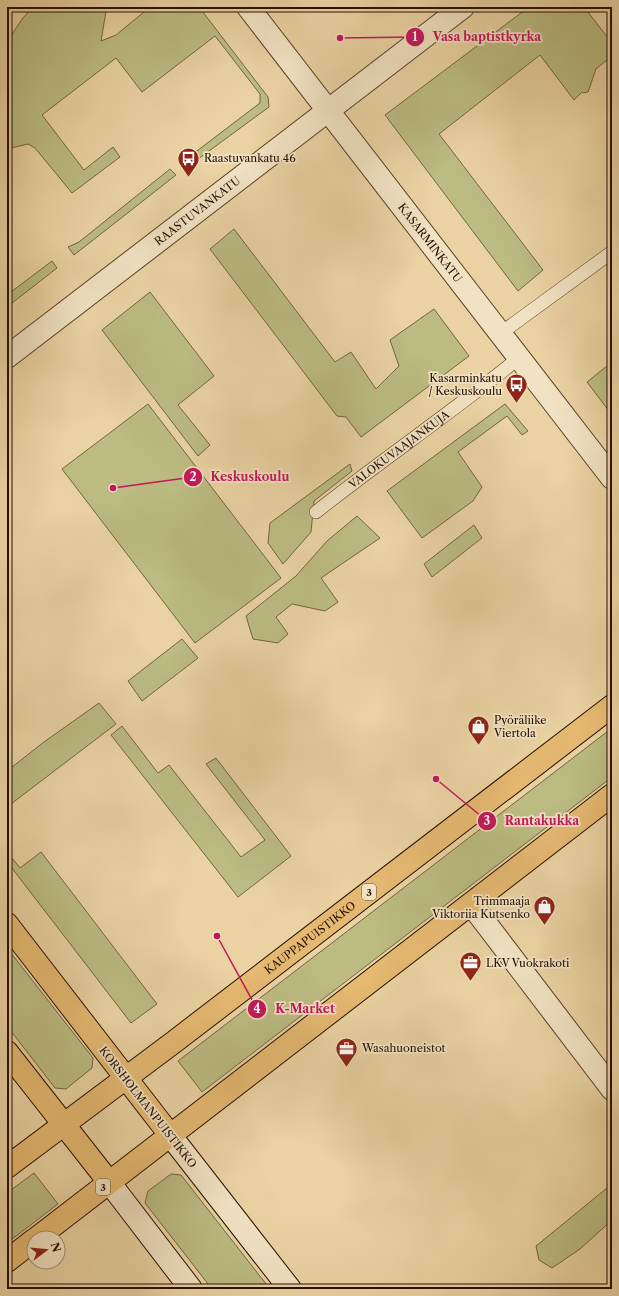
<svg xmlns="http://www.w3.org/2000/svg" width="619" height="1296" font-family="'Libre Caslon Text',serif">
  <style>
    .green { fill: #bbbb82; stroke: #706541 }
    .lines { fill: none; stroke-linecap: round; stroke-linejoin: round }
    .lane-casing { stroke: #574028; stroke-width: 14 }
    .street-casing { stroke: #574028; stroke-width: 24 }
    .secondary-casing { stroke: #260f00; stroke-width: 24 }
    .primary-casing { stroke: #260f00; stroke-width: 24 }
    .lane { stroke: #f1e2c3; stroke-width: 13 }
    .street { stroke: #f1e2c3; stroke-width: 22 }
    .secondary { stroke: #f1e2c3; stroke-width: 22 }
    .primary { stroke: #e5b971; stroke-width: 22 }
    .labels { text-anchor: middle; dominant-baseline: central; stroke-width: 3.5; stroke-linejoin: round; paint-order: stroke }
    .shield { fill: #f1e2c3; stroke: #634e3a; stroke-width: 1 }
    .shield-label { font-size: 10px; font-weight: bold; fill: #260f00 }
    .poi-label { font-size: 11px; fill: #260f00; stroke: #f1e2c3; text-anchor: start }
    .street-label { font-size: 11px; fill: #260f00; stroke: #f1e2c3 }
    .leader { fill: none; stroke: #c2185b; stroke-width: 1.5 }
    .callout-dot { fill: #c2185b; stroke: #f1e2c3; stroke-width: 1.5 }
    .mark-label { font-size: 12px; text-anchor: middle; font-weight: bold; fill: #fff }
    .callout-label { font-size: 12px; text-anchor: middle; font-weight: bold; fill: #c2185b; stroke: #f1e2c3; stroke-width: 3.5; stroke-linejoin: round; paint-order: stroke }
  </style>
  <rect width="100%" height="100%" fill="#ead2a2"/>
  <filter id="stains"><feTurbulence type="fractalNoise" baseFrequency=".005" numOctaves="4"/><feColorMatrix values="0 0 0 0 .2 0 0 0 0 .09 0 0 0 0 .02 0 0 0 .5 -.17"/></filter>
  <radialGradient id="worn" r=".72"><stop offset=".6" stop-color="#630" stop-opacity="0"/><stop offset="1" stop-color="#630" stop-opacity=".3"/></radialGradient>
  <g class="green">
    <polygon points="33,7 105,7 106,11 101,41 116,35 150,7 199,7 268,97 269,107 194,162 189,157 260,103 260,94 215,36 142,92 116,58 42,115 84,170 113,147 120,157 72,193 35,148 28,144 7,149 7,42 22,19"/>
    <polygon points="529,7 584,7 612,43 612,56 596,69 588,92 581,93 574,100 540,55 439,134 543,270 518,291 385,115"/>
    <polygon points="170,169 176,175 74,255 68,247 79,242"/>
    <polygon points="234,229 335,362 351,352 376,389 399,366 390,340 434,309 469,356 361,437 346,417 337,416 210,249"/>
    <polygon points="52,261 57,268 7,307 7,295"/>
    <polygon points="150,292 214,376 178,405 210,445 198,456 102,330"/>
    <polygon points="612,362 612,415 587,382"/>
    <polygon points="148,404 281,578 195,643 62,469"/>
    <polygon points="505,404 528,431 522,435 507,416 458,452 482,487 473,501 422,538 387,491"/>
    <polygon points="350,464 352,471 314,501 311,532 283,564 268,543 270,523"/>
    <polygon points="357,516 380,538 321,578 338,602 325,611 292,604 276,617 288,634 278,643 253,639 246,616 296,576 327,541"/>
    <polygon points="474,525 482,538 432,577 424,564"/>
    <polygon points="182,639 198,658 142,701 128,681"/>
    <polygon points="99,703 116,724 7,807 7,771 44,742"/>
    <polygon points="122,726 158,773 169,765 241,857 265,840 206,764 216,758 291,856 238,897 111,735"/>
    <polygon points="612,728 612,777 202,1092 178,1061"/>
    <polygon points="41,852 157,1004 131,1023 8,863 12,858 20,868"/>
    <polygon points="7,948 93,1058 92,1068 66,1089 55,1088 7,1026"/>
    <polygon points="34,1173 58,1204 7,1243 7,1193"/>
    <polygon points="171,1174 181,1175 270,1289 212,1289 145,1203 148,1191"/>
    <polygon points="612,1184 612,1220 580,1249 552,1268 539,1260 536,1246"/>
  </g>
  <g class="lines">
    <defs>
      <g id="lane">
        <polyline points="501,333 612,252"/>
        <path id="s1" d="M316 512C383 459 454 411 520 357"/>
      </g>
      <g id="street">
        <path id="s2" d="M248 7 612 478"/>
        <path id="s3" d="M7 357 463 7"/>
        <polyline points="471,904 612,1089"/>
      </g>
      <g id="secondary">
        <polyline points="170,1135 290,1289"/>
        <polyline points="109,1182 191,1289"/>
      </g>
      <g id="primary">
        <polyline points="7,924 170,1135"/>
        <polyline points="7,1052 109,1182"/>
        <path id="s4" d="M7 1167 174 1042 612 706"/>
        <polyline points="37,1238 612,795"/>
        <polyline points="7,1261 34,1240"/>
      </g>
    </defs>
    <use href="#lane" class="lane-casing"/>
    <use href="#street" class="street-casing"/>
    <use href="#secondary" class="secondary-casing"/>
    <use href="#primary" class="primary-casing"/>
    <use href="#lane" class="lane"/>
    <use href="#street" class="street"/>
    <use href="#secondary" class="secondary"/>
    <use href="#primary" class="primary"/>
  </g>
  <defs>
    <symbol id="bus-pin" viewBox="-11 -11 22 30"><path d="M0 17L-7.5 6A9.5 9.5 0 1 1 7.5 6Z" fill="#8f2418" stroke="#f1e2c3"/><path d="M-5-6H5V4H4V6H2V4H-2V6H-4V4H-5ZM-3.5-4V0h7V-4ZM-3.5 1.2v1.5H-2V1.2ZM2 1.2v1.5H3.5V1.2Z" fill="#fff"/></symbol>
    <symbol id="shop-pin" viewBox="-11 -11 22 30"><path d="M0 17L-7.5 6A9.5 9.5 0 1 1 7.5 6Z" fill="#8f2418" stroke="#f1e2c3"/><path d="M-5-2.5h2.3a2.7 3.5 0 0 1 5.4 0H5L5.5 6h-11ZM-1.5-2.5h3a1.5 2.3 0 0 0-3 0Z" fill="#fff"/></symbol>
    <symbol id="office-pin" viewBox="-11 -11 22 30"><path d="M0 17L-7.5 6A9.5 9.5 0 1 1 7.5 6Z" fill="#8f2418" stroke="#f1e2c3"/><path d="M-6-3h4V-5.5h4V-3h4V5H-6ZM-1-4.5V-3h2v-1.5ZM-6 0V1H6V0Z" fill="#fff"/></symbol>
  </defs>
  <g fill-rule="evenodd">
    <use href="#bus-pin" x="176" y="146" width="25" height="34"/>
    <use href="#bus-pin" x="504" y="372" width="25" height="34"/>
    <use href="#shop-pin" x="466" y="714" width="25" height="34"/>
    <use href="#shop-pin" x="532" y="894" width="25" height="34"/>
    <use href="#office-pin" x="458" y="950" width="25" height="34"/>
    <use href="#office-pin" x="334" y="1036" width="25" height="34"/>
  </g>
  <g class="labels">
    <g class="shield">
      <rect x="362" y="884" width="14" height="16" rx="3"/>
      <rect x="96" y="1179" width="14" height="16" rx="3"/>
    </g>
    <g class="shield-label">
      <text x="369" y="892">3</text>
      <text x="103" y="1187">3</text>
    </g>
    <g class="poi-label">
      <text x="204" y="158">Raastuvankatu 46</text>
      <text x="502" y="378" text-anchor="end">Kasarminkatu<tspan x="502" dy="13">/ Keskuskoulu</tspan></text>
      <text x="494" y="720">Pyöräliike<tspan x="494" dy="13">Viertola</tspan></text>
      <text x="530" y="901" text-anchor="end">Trimmaaja<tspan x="530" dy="13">Viktoriia Kutsenko</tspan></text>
      <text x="486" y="963">LKV Vuokrakoti</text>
      <text x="362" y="1048">Wasahuoneistot</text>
    </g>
    <g class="street-label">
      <text stroke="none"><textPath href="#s3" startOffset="240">RAASTUVANKATU</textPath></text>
      <text stroke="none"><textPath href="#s2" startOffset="298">KASARMINKATU</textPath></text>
      <text stroke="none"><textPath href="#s1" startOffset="104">VALOKUVAAJANKUJA</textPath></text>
      <text stroke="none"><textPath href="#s4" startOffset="380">KAUPPAPUISTIKKO</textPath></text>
      <text transform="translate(148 1107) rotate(52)">KORSHOLMANPUISTIKKO</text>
    </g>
  </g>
  <path class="leader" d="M340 38L415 37M113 488L193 477M436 779L487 821M217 936L257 1009"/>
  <g class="callout-dot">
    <circle cx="340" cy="38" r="4"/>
    <circle cx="113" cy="488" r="4"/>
    <circle cx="436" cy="779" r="4"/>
    <circle cx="217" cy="936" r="4"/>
    <circle cx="415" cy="37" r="10"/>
    <circle cx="193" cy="477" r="10"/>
    <circle cx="487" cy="821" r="10"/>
    <circle cx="257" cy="1009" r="10"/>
  </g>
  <g class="mark-label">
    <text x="415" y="41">1</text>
    <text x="193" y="481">2</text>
    <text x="487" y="825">3</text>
    <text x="257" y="1013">4</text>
  </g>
  <g class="callout-label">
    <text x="487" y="41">Vasa baptistkyrka</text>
    <text x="250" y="481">Keskuskoulu</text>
    <text x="542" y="825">Rantakukka</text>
    <text x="305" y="1013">K-Market</text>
  </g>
  <rect width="619" height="1296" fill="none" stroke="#ead2a2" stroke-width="24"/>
  <rect x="8" y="8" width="603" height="1280" fill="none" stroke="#260f00" stroke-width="2"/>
  <rect x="12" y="12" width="595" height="1272" fill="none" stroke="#260f00"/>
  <g transform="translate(46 1250) rotate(74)"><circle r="19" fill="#f1e2c3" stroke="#a08e75"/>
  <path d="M0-3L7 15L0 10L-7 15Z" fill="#8f2418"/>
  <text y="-6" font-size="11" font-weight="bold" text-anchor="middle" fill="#260f00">N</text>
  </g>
  <rect width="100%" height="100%" filter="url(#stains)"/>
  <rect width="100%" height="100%" fill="url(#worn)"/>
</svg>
